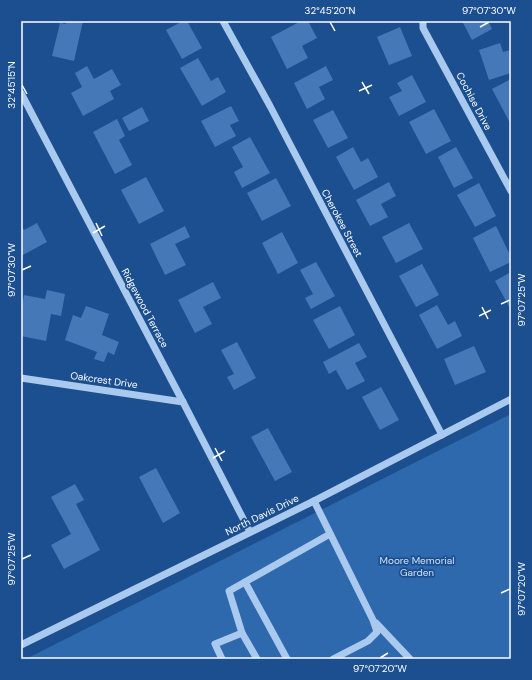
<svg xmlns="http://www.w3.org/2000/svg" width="532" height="680" font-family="'DM Sans',sans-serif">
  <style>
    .green { fill: #2e69ad }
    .building { fill: #4478b7 }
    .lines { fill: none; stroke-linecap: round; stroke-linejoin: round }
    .minor { stroke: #a9c9ee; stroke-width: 7 }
    .ticks { fill: none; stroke: #fff; stroke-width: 1.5 }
    .labels { text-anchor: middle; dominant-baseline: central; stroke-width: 3.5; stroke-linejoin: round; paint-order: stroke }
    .street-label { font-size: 10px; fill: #fff; stroke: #1b4f8f }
    .park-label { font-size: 10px; fill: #cfe3fa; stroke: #1b4f8f }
    .neatline { fill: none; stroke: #fff; stroke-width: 1.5 }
    .ticks-label { font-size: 10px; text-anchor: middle; fill: #fff }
  </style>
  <rect width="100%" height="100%" fill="#1b4f8f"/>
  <polygon class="green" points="511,414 511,659 26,659"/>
  <g class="building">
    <polygon points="66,21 83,21 74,61 52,56 60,23 66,24"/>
    <polygon points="183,21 187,21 202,48 182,59 166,30"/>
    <polygon points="301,21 308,21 317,38 302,46 308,58 287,69 271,37"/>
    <polygon points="462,21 488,21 492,29 472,40"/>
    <polygon points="400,27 412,56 389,65 377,37"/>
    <polygon points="500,43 503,52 510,50 511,53 511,73 489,80 479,50"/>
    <polygon points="198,58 211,81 218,77 226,92 202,106 180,68"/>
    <polygon points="87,66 94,79 112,69 121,85 110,91 114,99 83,116 71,93 82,87 75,73"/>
    <polygon points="326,66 333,80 319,87 325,99 307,109 294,83"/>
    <polygon points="412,75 426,102 399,116 389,97 402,91 397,83"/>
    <polygon points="511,79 511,125 492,89"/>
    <polygon points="231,106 239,121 230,125 236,136 215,147 201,121"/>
    <polygon points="142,107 149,121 129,131 122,118"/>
    <polygon points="434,109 451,141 426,154 409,122"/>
    <polygon points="333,110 348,138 328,148 313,120"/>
    <polygon points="117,119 125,136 119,140 132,165 115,174 93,132"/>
    <polygon points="250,137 270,173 242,188 234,172 243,167 232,147"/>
    <polygon points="353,147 361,162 368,158 378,177 354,190 336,157"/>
    <polygon points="456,147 473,178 454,188 438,157"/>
    <polygon points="146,177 164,211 139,224 121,190"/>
    <polygon points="276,178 291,206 262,221 247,193"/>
    <polygon points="389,182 396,196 381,204 388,217 370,226 356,200"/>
    <polygon points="479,183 496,216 475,227 457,195"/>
    <polygon points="37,223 47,242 21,256 21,225 24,230"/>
    <polygon points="409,223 423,249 396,263 382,237"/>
    <polygon points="185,226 190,237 175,244 186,265 165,275 150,244"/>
    <polygon points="496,226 511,257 511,262 490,272 473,238"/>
    <polygon points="282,232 298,263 278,274 262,243"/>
    <polygon points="316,262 335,296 311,309 305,298 313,294 300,270"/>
    <polygon points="422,264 439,295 416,307 399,276"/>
    <polygon points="511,272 511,310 495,281"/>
    <polygon points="213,282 221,298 203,307 212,324 195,333 178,300"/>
    <polygon points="47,290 65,294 61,316 51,314 46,341 21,336 21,313 24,295 45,299"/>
    <polygon points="437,305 448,325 455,321 462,336 437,349 419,315"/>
    <polygon points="86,306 109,314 102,335 119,342 114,355 108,352 104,362 94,359 97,352 65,340 73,315 81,318"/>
    <polygon points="340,306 355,335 329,349 313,320"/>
    <polygon points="237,342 256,378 234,390 227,377 234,374 221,350"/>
    <polygon points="359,343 367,357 355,363 365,381 347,390 336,370 329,374 323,362"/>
    <polygon points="474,346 486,372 455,385 444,359"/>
    <polygon points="381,387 399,420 380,430 362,397"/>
    <polygon points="268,428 292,472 275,481 251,437"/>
    <polygon points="156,468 180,513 163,523 139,477"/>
    <polygon points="75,484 84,500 76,504 100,550 64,569 51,545 71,534 51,497"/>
  </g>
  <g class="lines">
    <g class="minor">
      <polyline points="223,21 270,106 442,435"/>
      <polyline points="423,21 423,28 511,191"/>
      <polyline points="21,93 183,402 250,532"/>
      <polyline points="21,378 183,402"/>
      <polyline points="314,501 373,620 377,632 368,641 333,659"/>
      <polyline points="245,582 229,591 242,633 257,659"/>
      <polyline points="376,623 410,659"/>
      <polyline points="21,645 314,501 511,399"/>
      <polyline points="222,659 215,644 242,633"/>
      <polyline points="287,659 245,582 330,534"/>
    </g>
  </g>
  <path class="ticks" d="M330 22 335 31M480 27 489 22M362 82 369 94M22 85 27 94M359 91 372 85M96 223 102 236M93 233 105 226M22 270 31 266M501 304 510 300M482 307 488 319M479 316 491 310M215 448 222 461M213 458 225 451M22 559 31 555M501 593 510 589M380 658 388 653"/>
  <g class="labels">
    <g class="street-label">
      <text transform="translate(474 101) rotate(62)">Cochise Drive</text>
      <text transform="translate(342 223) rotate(62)">Cherokee Street</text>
      <text transform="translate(145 308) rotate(62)">Ridgewood Terrace</text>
      <text transform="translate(104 380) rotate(8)">Oakcrest Drive</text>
      <text transform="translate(262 515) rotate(-26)">North Davis Drive</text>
    </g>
    <g class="park-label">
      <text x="417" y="560">Moore Memorial<tspan x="417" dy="12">Garden</tspan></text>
    </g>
  </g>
  <rect width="532" height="680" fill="none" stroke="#1b4f8f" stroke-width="44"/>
  <rect x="22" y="22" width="488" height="636" class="neatline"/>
  <g class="ticks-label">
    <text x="330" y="14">32°45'20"N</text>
    <text x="489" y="14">97°07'30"W</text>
    <text transform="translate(11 85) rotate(-90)" y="4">32°45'15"N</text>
    <text transform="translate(11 270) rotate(-90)" y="4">97°07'30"W</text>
    <text transform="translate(521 300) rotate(-90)" y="4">97°07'25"W</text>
    <text transform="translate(11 559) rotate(-90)" y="4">97°07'25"W</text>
    <text transform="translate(521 589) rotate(-90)" y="4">97°07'20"W</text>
    <text x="380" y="672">97°07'20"W</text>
  </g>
</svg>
